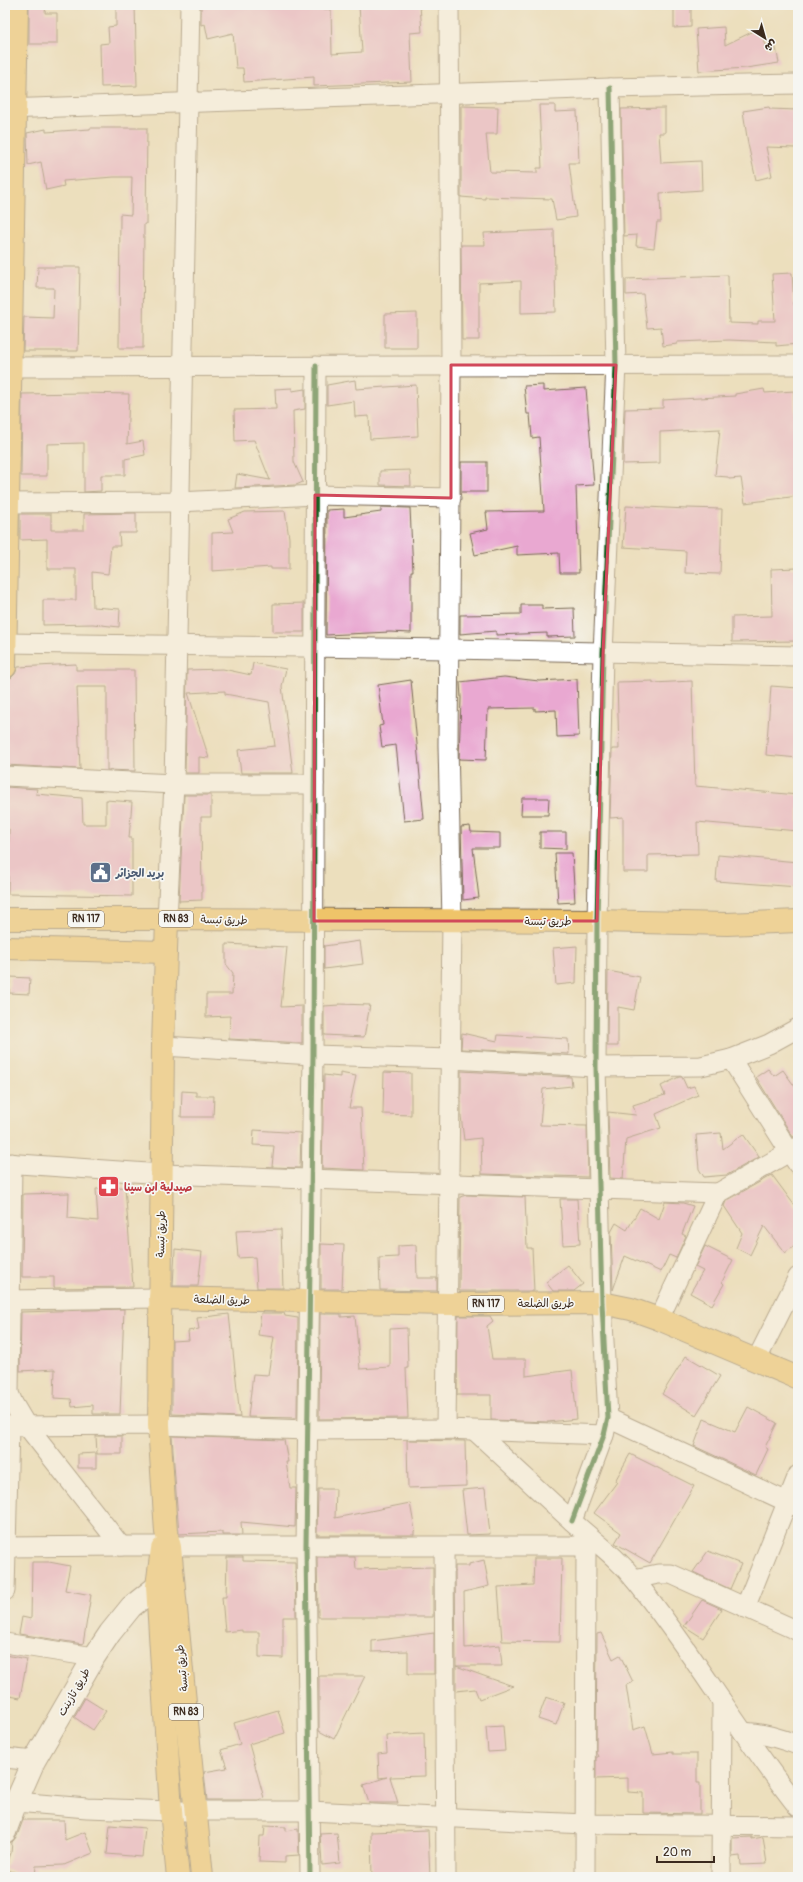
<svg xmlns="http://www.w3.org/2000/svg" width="803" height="1882" font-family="Pangolin,'Playpen Sans Arabic',sans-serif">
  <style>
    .building { fill: #e9a8d1 }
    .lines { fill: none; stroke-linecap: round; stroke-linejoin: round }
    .minor-casing { stroke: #796956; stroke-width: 21 }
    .tertiary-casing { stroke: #796956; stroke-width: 24 }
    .primary-casing { stroke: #796956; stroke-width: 24 }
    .minor { stroke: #fff; stroke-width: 19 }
    .tertiary { stroke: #fff; stroke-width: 22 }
    .primary { stroke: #efc469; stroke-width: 22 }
    .cycleway-casing { stroke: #f6f6f2; stroke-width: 8 }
    .cycleway { stroke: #1b5e20; stroke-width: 5 }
    .marked { fill: none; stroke: #d1495b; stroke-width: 3; stroke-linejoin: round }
    .labels { text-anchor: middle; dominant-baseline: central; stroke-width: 3.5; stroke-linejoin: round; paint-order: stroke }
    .shield { fill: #f6f6f2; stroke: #73675e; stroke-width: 1 }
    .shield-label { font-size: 10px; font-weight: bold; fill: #3b2a1e }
    .service-label { font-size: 11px; font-weight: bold; fill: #4e5e75; stroke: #f6f6f2; text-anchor: start }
    .street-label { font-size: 11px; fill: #3b2a1e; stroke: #f6f6f2 }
    .health-label { font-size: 11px; font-weight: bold; fill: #be3a42; stroke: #f6f6f2; text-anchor: start }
  </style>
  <rect width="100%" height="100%" fill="#f6f6f2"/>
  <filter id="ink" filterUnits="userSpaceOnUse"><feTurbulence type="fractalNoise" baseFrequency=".025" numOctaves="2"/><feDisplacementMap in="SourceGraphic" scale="8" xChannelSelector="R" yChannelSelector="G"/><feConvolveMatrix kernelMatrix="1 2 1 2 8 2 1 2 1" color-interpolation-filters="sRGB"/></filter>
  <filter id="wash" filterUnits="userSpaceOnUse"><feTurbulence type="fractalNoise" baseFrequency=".012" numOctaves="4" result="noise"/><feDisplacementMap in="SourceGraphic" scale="16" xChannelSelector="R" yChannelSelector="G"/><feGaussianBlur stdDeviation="0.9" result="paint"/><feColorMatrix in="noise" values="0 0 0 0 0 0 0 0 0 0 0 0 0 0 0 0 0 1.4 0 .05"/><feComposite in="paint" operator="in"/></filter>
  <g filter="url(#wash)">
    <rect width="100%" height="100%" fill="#ecdfbd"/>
    <g id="blocks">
      <g class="building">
        <polygon points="29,5 46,5 45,13 57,13 57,44 29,44"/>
        <polygon points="116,5 135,5 137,86 101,87 100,44 109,43 108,27 116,26"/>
        <polygon points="201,5 299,5 299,10 331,9 332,54 362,52 359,5 420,5 422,32 410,33 412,82 314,86 314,77 244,82 243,68 236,68 233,33 208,39 205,24 201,25"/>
        <polygon points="674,5 691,5 691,27 674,28"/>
        <polygon points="724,27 725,45 758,29 768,49 776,48 779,63 746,68 699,71 696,29"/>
        <polygon points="539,105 555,105 555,112 577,111 579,163 569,163 576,217 556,220 552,199 485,197 485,199 461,197 461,106 498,107 497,134 486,134 490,172 537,173 537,168 542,168"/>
        <polygon points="769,107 770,109 797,110 796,148 766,147 772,176 756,180 748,144 743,111"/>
        <polygon points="665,108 665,133 659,133 661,163 701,161 702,190 660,193 661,222 657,222 654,248 636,246 637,235 624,236 621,109"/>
        <polygon points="90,128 147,128 146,224 144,224 143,348 119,348 120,214 131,215 132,177 114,177 63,181 64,186 46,190 41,162 28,165 27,133 46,129 46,132 90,129"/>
        <polygon points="554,230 556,312 521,313 521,281 479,283 479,340 462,340 461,245 485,245 484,233"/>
        <polygon points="38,267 80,267 78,351 23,351 24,317 53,318 54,288 37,288"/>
        <polygon points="792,273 794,305 798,304 798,344 776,346 776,342 729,340 677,342 677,344 663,346 661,327 647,328 643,294 626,295 626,279 728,275 729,323 758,324 758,321 775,321 772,274"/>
        <polygon points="417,313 417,348 385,348 385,314"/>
        <polygon points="355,380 356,389 416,385 418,436 370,439 369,416 355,417 354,401 327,405 327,385"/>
        <polygon points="543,385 543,391 586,388 594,485 576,486 579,573 560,573 559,553 517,555 517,546 475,555 470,533 488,529 486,512 544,511 539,437 532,438 530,414 527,414 524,386"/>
        <polygon points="292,388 292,391 305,389 305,409 293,411 294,462 303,482 296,485 235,488 237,474 270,480 254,440 235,441 234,410 276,409 275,389"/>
        <polygon points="764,389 765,393 794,391 798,496 745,503 741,478 729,479 728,477 715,476 720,429 660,432 660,463 623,464 625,409 663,408 663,400 735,396 735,394"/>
        <polygon points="83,393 129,394 127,444 143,441 145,455 125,459 125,475 101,475 101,491 84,492 84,443 47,444 47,476 21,476 22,394"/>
        <rect x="461" y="462" width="26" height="30"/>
        <polygon points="410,470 411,486 380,485 380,471"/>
        <polygon points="626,506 687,509 687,508 722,509 720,574 685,573 686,551 623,547"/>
        <polygon points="381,507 410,508 413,571 411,571 411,633 390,632 326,635 327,510 344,509 344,517 381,512"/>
        <polygon points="285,511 289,538 289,569 271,569 271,567 212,571 212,533 233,532 228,519 245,512"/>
        <polygon points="136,513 136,533 119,533 120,546 111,546 108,574 92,572 93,607 120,609 119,627 93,624 43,625 43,600 76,600 76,569 47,569 47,539 20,540 20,514 51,514 51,530 84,530 84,514"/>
        <polygon points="798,568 798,641 732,642 732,617 772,616 771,569"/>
        <polygon points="304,603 304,632 273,632 273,604"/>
        <polygon points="521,605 542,605 542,609 574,608 575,636 547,637 547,633 496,635 496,631 460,634 460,615 521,614"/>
        <polygon points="253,663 286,669 282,686 293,773 241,773 238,750 275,746 269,702 225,694 225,691 188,693 209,758 199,757 199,773 185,773 187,670 223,669 251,675"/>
        <polygon points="76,664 76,670 134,670 135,771 107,770 107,687 77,687 80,769 5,765 5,679 11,678 15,674 18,667"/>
        <polygon points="504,677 539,681 577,679 579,736 557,737 556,710 535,711 535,708 488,709 486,760 459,759 461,698 460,682"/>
        <polygon points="411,680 424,819 404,821 396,745 382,747 379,726 383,725 378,685"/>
        <polygon points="653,681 653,683 692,681 695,786 798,795 798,831 697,822 698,854 648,855 648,872 623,872 623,817 610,818 612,749 619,749 617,682"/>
        <polygon points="771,686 798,688 798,758 766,755"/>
        <polygon points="5,787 37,789 36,794 82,798 83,824 106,824 106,800 132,802 129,838 132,838 132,896 8,894 9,829 5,829"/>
        <polygon points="184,795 211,795 211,817 201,817 202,900 179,901"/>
        <polygon points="522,798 549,798 548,815 521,815"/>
        <polygon points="470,826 471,832 500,833 500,848 473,848 479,898 463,900 461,827"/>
        <polygon points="540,832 566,832 566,849 540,848"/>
        <polygon points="555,853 572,853 575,902 558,903"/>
        <polygon points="718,855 798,862 798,887 716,881"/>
        <polygon points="360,941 363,964 324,969 324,946"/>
        <polygon points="226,944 287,947 281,1007 302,1006 302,1043 229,1039 230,1016 206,1017 206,994 232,994 233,973 226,964"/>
        <polygon points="577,946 576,983 556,985 553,948"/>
        <polygon points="608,971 640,977 634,1010 618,1007 618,1046 607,1046"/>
        <polygon points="10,977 30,978 29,994 9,993"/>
        <polygon points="339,1004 370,1005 364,1037 324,1035 324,1006 339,1005"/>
        <polygon points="462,1033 497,1041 498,1035 568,1039 569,1054 461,1049"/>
        <polygon points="768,1069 774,1076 783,1070 798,1091 798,1136 793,1137 756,1077"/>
        <polygon points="461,1071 571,1077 572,1086 543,1089 540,1125 587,1126 588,1177 482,1174 481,1138 464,1140 461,1116"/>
        <polygon points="384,1072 411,1073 411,1115 383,1114"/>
        <polygon points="340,1073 356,1076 349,1108 361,1108 364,1170 322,1168 324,1075 340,1077"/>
        <polygon points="679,1077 682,1077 687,1088 694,1086 698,1095 656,1114 661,1128 626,1139 623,1179 610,1178 608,1112 636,1115 633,1105 665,1095 661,1086"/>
        <polygon points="182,1091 196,1092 196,1096 214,1096 213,1117 181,1117"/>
        <polygon points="254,1130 301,1133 300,1168 272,1167 274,1146 253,1145"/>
        <polygon points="721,1133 723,1149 743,1134 759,1157 727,1175 704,1177 699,1169 696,1135"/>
        <polygon points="772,1175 798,1210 798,1243 785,1253 764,1226 750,1255 736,1248 742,1233 724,1206 726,1201"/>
        <polygon points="125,1187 133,1287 54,1288 54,1277 22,1277 23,1194 69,1193 68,1218 98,1221 96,1189"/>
        <polygon points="466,1195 525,1197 527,1248 532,1248 534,1291 459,1291 460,1197"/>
        <polygon points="560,1199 577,1199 580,1244 563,1245"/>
        <polygon points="665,1202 683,1203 693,1206 682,1234 686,1236 676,1258 669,1255 661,1272 625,1256 613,1290 611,1232 616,1223 627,1230 640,1208 659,1219"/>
        <polygon points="281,1229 283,1288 257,1288 255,1257 238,1258 236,1231"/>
        <polygon points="321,1244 344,1245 342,1289 321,1289"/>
        <polygon points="416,1245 417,1278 437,1278 437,1291 380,1290 379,1258 398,1257 398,1246"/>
        <polygon points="705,1246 733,1260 722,1282 724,1284 712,1305 690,1293 703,1271 695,1267"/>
        <polygon points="175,1249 202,1252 198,1286 173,1286"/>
        <polygon points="568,1265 583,1284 574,1291 553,1291 546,1282"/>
        <polygon points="124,1309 120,1414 93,1414 93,1405 72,1407 71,1399 54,1398 55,1369 20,1371 21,1312"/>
        <polygon points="261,1313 284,1313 285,1316 298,1318 297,1418 248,1417 253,1374 268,1375 274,1337 258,1335"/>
        <polygon points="229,1314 240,1417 172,1414 172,1341 189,1340 188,1331 199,1329 197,1318"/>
        <polygon points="320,1314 341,1314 341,1317 355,1316 360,1369 390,1367 390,1329 407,1328 408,1368 406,1368 408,1418 319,1419"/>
        <polygon points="458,1316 490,1316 493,1321 487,1326 492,1359 526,1359 526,1376 572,1370 577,1419 548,1422 491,1420 491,1395 457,1395"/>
        <polygon points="686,1356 720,1376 696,1415 662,1394"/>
        <polygon points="748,1407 777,1423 765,1447 768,1449 756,1475 694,1446 704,1419 735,1432"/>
        <polygon points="96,1436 122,1436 122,1454 97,1454"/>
        <polygon points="172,1436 284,1440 288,1462 286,1462 290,1488 296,1488 295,1527 241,1522 242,1535 222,1535 222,1532 179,1534"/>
        <polygon points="407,1440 465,1441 466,1486 408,1488"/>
        <polygon points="96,1453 96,1468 78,1468 78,1454"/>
        <polygon points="630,1454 694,1486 650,1563 615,1543 621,1533 594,1513 617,1482 615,1481"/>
        <polygon points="485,1488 490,1534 467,1535 462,1490"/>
        <polygon points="318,1489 336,1489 335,1518 410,1503 415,1530 414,1531 414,1535 317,1535"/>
        <polygon points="708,1551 741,1564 730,1589 693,1572"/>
        <polygon points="227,1557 243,1557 243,1561 295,1562 296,1617 283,1617 283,1658 259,1657 259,1632 242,1632 242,1630 225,1632 222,1597 226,1597"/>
        <polygon points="317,1557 355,1557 356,1569 433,1567 433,1617 318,1617"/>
        <polygon points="534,1558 562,1558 560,1642 502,1641 498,1587 533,1585"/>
        <polygon points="484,1560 489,1586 464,1592 465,1648 500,1645 502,1666 456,1666 455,1566 469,1566 469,1564"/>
        <polygon points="32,1562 49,1562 70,1566 65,1590 91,1595 83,1644 19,1634 22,1617 31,1619"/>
        <polygon points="702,1600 722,1609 703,1638 684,1626"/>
        <polygon points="434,1633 434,1674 408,1674 408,1651 372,1652 372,1641"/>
        <polygon points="601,1633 613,1659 620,1655 633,1682 626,1685 633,1730 645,1726 653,1754 673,1752 673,1754 697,1754 697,1783 700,1783 700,1814 643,1813 643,1793 628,1792 628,1778 596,1779 596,1757 598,1757 596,1752 597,1634"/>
        <polygon points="5,1655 27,1659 20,1698 5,1695"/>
        <polygon points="456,1666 495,1680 513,1686 479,1699 475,1689 456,1691"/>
        <polygon points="319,1676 365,1676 334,1739 319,1731"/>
        <polygon points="546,1697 564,1703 556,1725 538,1719"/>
        <polygon points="85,1698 106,1711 93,1730 74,1717"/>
        <polygon points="278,1710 285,1733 249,1744 264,1798 258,1800 207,1800 204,1772 227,1768 221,1750 240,1744 234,1723"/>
        <polygon points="503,1726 505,1751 488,1752 486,1727"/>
        <polygon points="424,1733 425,1776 390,1777 398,1803 369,1803 363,1785 387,1777 379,1778 378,1754 387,1753 386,1735"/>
        <polygon points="23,1820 64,1820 65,1840 85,1832 93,1853 64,1865 36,1866 35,1877 28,1877 5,1869 11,1853 12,1842 17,1836"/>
        <polygon points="110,1825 145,1828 142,1857 107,1854"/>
        <polygon points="265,1826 286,1827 286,1831 298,1829 299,1855 285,1856 285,1863 259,1862 260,1836 264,1836"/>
        <polygon points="428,1830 430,1877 372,1877 371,1832"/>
        <polygon points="337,1833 340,1863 322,1865 320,1834"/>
        <polygon points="752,1837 752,1839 763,1837 767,1864 741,1865 740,1856 732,1857 732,1838"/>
      </g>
    </g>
  </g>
  <g filter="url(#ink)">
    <use href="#blocks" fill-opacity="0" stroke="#796956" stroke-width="1"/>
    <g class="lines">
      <defs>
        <g id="minor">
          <polyline points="5,109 610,88 798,84"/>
          <polyline points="5,367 798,365"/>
          <polyline points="5,503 179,502 315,495 451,498"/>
          <polyline points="5,643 449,649 798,656"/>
          <polyline points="5,776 174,784 314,784"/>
          <polyline points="167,919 174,784 190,5"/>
          <polyline points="163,1046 313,1055 450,1059 596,1067 701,1066 731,1059 769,1044 798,1028"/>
          <polyline points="731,1059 798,1165"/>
          <polyline points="5,1163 162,1174 718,1193"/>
          <polyline points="12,1163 9,1393 13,1403 26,1425 121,1546"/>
          <polyline points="5,1300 160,1298"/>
          <polyline points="659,1319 718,1193 798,1147"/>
          <polyline points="757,1359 798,1277"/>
          <polyline points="608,1418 798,1507"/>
          <polyline points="5,1426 159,1425 307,1430 446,1429 604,1435"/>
          <polyline points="446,1429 452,921 448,745 451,365 449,5"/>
          <path d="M475 1431C508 1461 540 1492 573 1522 594 1541 616 1556 634 1579 693 1652 740 1734 798 1807"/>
          <polyline points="572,1521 604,1435 608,1418 602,1303 596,1067 597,921 603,653 616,365 610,88"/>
          <polyline points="5,1547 121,1546 586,1546"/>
          <polyline points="444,1547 446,1877"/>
          <polyline points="634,1579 658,1574 671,1574 798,1631"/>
          <polyline points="5,1591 9,1426"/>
          <polyline points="745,1608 798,1475"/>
          <polyline points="5,1643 94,1657"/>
          <path d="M743 1732C763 1733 779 1738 798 1745"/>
          <polyline points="5,1758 34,1761"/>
          <polyline points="16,1802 87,1808 171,1811 309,1811 585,1824 798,1826"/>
          <polyline points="310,1877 306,1546 313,1055 316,366"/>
          <polyline points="585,1877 586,1546 587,1535"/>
          <polyline points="721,1877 722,1701"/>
        </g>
        <polyline id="tertiary" points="5,1832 16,1802 34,1761 94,1657 110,1633 131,1607 170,1576"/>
        <g id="primary">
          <polyline points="5,667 17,5"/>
          <polyline points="5,919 167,919"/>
          <polyline points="5,948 166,952"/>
          <polyline points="160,1298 447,1304 602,1303 631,1309 659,1319 798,1378"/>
          <polyline points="162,1549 157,1586 171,1811 178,1877"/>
          <polyline points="202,1877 170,1547 166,1532 159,1425 163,1046 167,919 597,921 727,924 798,921"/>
        </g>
      </defs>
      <use href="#minor" class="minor-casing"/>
      <use href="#tertiary" class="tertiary-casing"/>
      <use href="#primary" class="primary-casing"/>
      <use href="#minor" class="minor"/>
      <use href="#tertiary" class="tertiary"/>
      <use href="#primary" class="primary"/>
      <defs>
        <g id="cycleway">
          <polyline points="572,1521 604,1435 608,1418 602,1303 596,1067 597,921 603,653 616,365 610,88"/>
          <polyline points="310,1877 306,1546 313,1055 316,366"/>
        </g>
      </defs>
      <use href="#cycleway" class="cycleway-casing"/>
      <use href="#cycleway" class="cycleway"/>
    </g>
  </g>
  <path d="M0 0H803V1882H0ZM451 365H616L603 653 597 921H314L315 495 451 498Z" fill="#ecdfbd" fill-opacity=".55" fill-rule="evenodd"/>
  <path class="marked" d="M451 365H616L603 653 597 921H314L315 495 451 498Z"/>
  <defs>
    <symbol id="civic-square" viewBox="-11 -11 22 22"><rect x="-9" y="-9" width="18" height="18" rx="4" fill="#5c6f8a" stroke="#f6f6f2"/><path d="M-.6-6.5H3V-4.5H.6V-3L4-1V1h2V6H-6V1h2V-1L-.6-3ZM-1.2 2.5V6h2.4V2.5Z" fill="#fff"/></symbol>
    <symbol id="pharmacy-square" viewBox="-11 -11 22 22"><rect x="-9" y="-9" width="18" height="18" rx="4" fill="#e0444e" stroke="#f6f6f2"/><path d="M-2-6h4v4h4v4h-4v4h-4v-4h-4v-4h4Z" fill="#fff"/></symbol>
  </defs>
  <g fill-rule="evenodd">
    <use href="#civic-square" x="88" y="860" width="25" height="25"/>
    <use href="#pharmacy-square" x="96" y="1174" width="25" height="25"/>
  </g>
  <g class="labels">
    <g class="shield">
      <rect x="68" y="911" width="36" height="16" rx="3"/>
      <rect x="159" y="911" width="34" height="16" rx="3"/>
      <rect x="468" y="1296" width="36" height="16" rx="3"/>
      <rect x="169" y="1704" width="34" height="16" rx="3"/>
    </g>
    <g class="shield-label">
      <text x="86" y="919">RN 117</text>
      <text x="176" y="919">RN 83</text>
      <text x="486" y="1304">RN 117</text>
      <text x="186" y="1712">RN 83</text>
    </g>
    <g class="service-label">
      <text x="116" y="873">بريد الجزائر</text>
    </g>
    <g class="street-label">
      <text transform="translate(224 920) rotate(1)">طريق تبسة</text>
      <text x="548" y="921">طريق تبسة</text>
      <text transform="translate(161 1234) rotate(-89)">طريق تبسة</text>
      <text transform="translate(222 1300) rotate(1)">طريق الضلعة</text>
      <text x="546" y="1303">طريق الضلعة</text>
      <text transform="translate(182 1668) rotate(-96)">طريق تبسة</text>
      <text transform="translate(74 1692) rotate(-60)">طريق تازبنت</text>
    </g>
    <g class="health-label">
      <text x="124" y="1187">صيدلية ابن سينا</text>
    </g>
  </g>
  <rect width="803" height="1882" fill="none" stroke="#f6f6f2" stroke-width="20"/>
  <g transform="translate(765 38) rotate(143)" stroke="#f6f6f2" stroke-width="3" paint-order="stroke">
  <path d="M0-3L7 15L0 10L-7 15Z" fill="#3b2a1e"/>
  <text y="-6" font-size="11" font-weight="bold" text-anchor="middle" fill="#3b2a1e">ش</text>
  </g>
  <path d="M657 1856v6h57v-6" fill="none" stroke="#3b2a1e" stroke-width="2"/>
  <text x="663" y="1856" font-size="12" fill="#3b2a1e" stroke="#f6f6f2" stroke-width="3" paint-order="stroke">20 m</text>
</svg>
